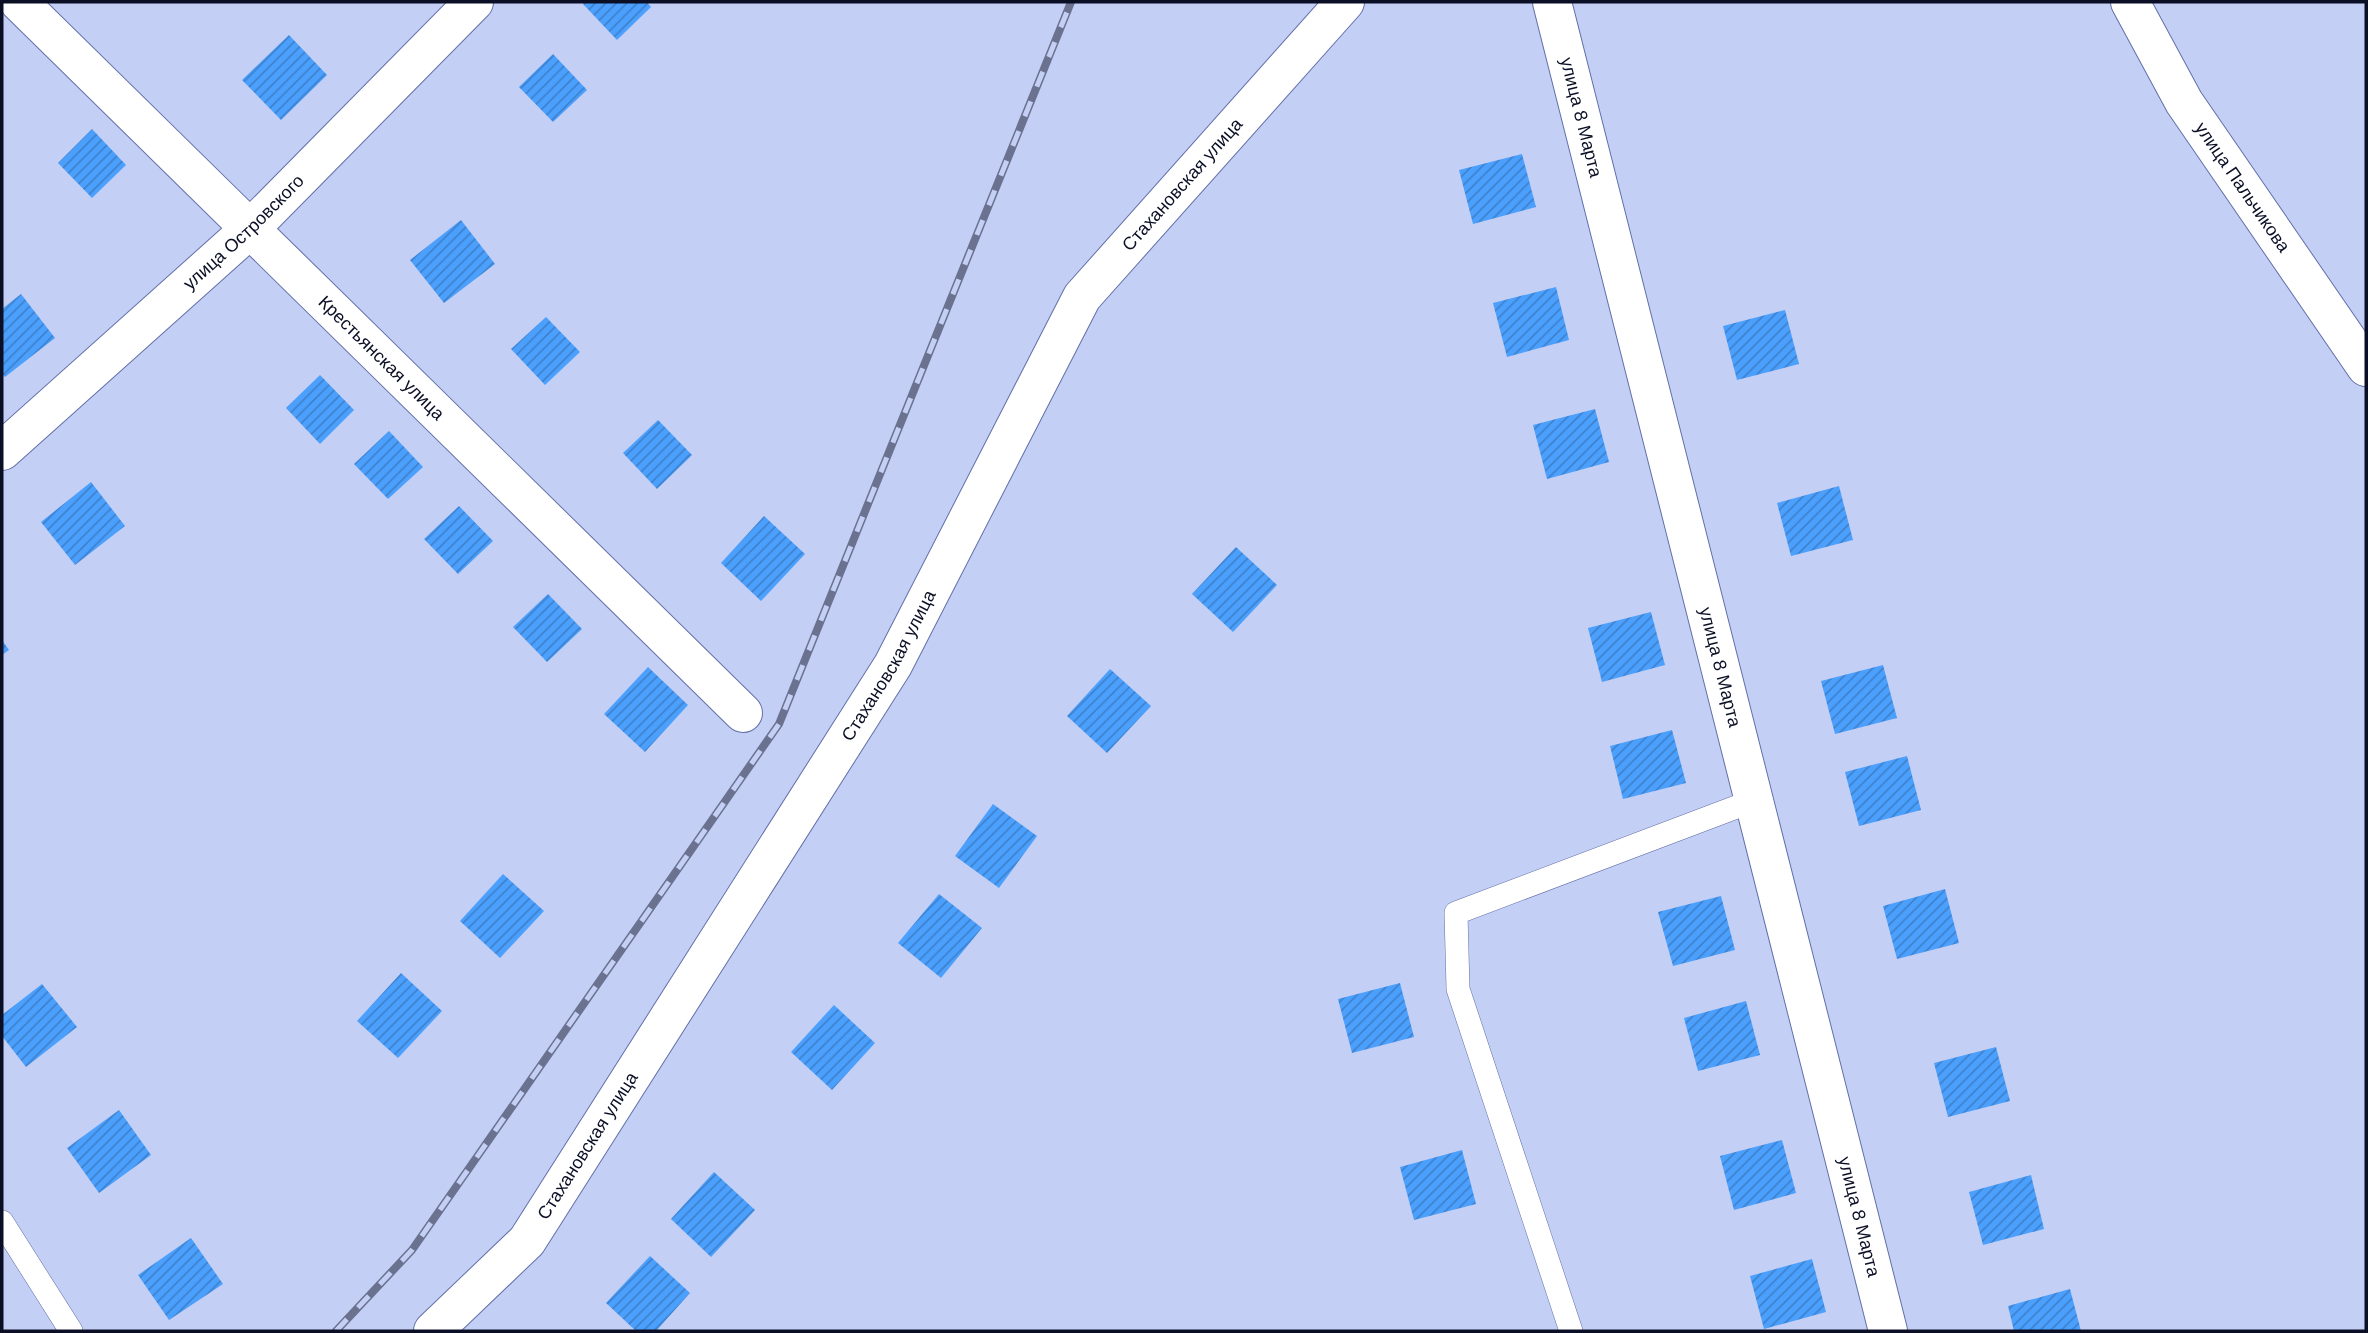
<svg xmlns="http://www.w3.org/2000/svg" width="2368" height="1333" font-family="'DM Sans',sans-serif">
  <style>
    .building { fill: url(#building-hatch) }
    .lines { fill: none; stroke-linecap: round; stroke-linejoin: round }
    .lane-casing { stroke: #6270a8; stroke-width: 24 }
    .street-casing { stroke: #6270a8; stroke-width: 40 }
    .secondary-casing { stroke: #6270a8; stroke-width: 40 }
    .lane { stroke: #fff; stroke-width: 23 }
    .street { stroke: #fff; stroke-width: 38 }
    .secondary { stroke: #fff; stroke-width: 38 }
    .rail-casing { stroke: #6a7290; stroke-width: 8 }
    .rail { stroke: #c4cff5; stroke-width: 5; stroke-dasharray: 16; stroke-linecap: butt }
    .labels { text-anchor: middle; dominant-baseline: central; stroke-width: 7; stroke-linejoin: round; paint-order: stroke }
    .street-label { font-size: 18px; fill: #0b0f25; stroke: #c4cff5 }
  </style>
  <defs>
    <pattern id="building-hatch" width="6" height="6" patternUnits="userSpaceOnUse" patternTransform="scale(1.75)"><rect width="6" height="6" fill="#4ba0fe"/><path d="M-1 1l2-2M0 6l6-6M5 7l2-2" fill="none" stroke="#3d81cd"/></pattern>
  </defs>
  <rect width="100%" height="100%" fill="#c4cff5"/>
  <g class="building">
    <polygon points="585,2 647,2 651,7 617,40 583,4"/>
    <polygon points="289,35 327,75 281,120 242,80"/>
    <polygon points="553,54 587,90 553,122 519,87"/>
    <polygon points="92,129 126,165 92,198 58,163"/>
    <polygon points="1522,154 1536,207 1473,224 1459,170"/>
    <polygon points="461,220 495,264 444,303 410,260"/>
    <polygon points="1556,287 1569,340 1507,357 1493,303"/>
    <polygon points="21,294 55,338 5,377 2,374 2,309"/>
    <polygon points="1785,310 1799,364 1737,380 1723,326"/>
    <polygon points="546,317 580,352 545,385 511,349"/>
    <polygon points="320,375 354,410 320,444 286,408"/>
    <polygon points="1595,409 1609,462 1547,479 1533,425"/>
    <polygon points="658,420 692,455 657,489 623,453"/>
    <polygon points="389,431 423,467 388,499 354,464"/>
    <polygon points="91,482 125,526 75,565 41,522"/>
    <polygon points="1839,486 1853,540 1791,556 1777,503"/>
    <polygon points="459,506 493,541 458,574 424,539"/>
    <polygon points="764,516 805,554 761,601 721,563"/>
    <polygon points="1236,547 1277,585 1233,632 1192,594"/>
    <polygon points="548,594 582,629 547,662 513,627"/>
    <polygon points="1651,612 1665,665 1602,682 1588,628"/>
    <polygon points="2,640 9,650 2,655"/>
    <polygon points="1883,665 1897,718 1835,734 1821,681"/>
    <polygon points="648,667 688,705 645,752 604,714"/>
    <polygon points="1110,669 1151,706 1107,753 1067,716"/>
    <polygon points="1672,730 1686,783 1623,799 1610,746"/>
    <polygon points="1907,756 1921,810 1859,826 1845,772"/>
    <polygon points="993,804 1037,836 999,888 955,856"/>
    <polygon points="503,874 544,911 500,958 460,921"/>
    <polygon points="1945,889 1959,943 1897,959 1883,906"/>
    <polygon points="939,894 982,928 941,978 898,943"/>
    <polygon points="1721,896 1735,950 1673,966 1658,912"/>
    <polygon points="401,973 442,1011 398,1058 357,1021"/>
    <polygon points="1400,983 1414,1037 1352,1053 1338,999"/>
    <polygon points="42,984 77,1027 26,1067 2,1036 2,1015"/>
    <polygon points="1746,1001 1760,1055 1698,1071 1684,1018"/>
    <polygon points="834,1005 875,1043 832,1090 791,1052"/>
    <polygon points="1996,1047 2010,1101 1948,1117 1934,1063"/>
    <polygon points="119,1110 151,1155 99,1193 67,1148"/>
    <polygon points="1782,1140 1796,1193 1734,1210 1720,1156"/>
    <polygon points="1462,1150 1476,1204 1414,1220 1400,1167"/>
    <polygon points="714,1172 755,1210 711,1257 671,1219"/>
    <polygon points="2031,1175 2044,1229 1983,1245 1969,1192"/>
    <polygon points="191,1238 223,1284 169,1320 138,1275"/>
    <polygon points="650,1256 690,1293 656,1331 636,1331 606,1303"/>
    <polygon points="1812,1259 1826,1312 1764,1329 1750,1276"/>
    <polygon points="2070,1289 2081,1331 2014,1331 2008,1306"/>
  </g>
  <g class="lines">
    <defs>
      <g id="lane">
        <polyline points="2,1222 71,1331"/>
        <polyline points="1571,1331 1458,989 1456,913 1755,800"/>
      </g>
      <g id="street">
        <path id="s1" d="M19 2 743 713"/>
        <path id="s2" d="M1552 2 1888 1331"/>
        <path id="s3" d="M2 451 250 229 474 2"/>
        <path id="s4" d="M433 1331 527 1241 893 665 1082 297 1345 2"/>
      </g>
      <g id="secondary">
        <path id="s5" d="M2130 2 2184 102 2366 367"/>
      </g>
    </defs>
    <use href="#lane" class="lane-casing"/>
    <use href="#street" class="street-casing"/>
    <use href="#secondary" class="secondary-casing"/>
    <use href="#lane" class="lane"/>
    <use href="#street" class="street"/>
    <use href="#secondary" class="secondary"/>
    <defs>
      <polyline id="rail" points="336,1331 412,1250 779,724 1071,2"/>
    </defs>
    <use href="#rail" class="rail-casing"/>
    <use href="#rail" class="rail"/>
  </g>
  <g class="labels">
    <g class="street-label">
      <text stroke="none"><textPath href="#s2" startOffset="119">улица 8 Марта</textPath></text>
      <text stroke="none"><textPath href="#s4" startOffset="1377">Стахановская улица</textPath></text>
      <text stroke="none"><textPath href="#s5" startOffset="217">улица Пальчикова</textPath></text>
      <text stroke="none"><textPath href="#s3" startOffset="326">улица Островского</textPath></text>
      <text stroke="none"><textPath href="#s1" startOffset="508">Крестьянская улица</textPath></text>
      <text stroke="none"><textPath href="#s4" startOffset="810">Стахановская улица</textPath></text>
      <text stroke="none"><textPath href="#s2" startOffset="686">улица 8 Марта</textPath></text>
      <text stroke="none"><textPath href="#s4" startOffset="243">Стахановская улица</textPath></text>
      <text stroke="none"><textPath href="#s2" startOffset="1253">улица 8 Марта</textPath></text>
    </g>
  </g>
  <rect width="2368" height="1333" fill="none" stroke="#0b0f25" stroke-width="7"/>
</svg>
